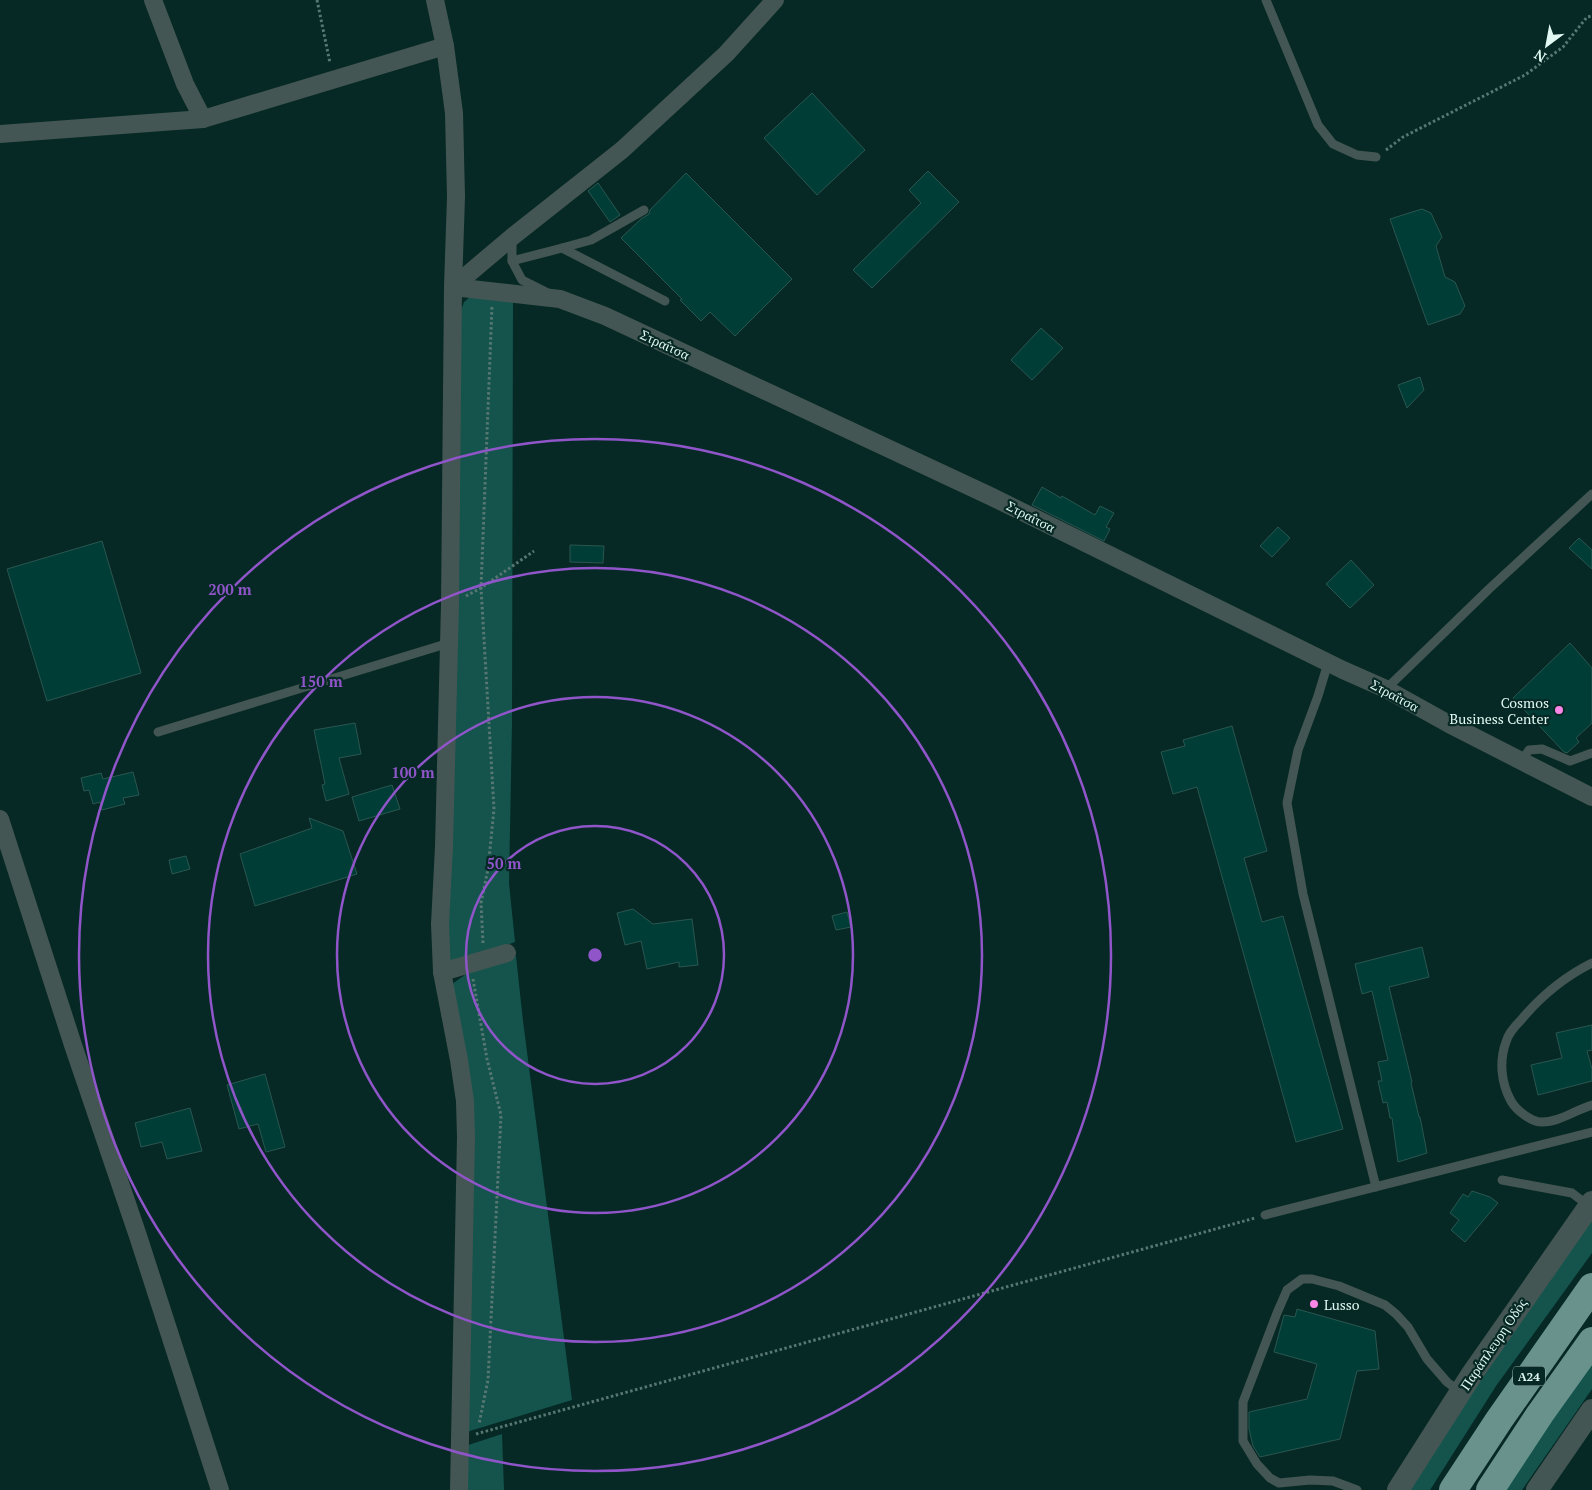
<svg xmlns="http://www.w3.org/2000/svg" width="1592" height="1490" font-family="'PT Serif',serif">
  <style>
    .green { fill: #14544d }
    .building { fill: #003d37; stroke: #2b5650 }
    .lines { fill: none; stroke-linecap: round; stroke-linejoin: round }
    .path { stroke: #587772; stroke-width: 3; stroke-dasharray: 2.5 2.5; stroke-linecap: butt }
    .service { stroke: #445653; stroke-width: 9 }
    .minor { stroke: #445653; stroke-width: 18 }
    .tertiary { stroke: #445653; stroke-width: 22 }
    .trunk { stroke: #69928c; stroke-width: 28 }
    .ring { fill: none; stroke: #8f55c9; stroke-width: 2.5 }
    .poi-dot { fill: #fa87e7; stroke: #062925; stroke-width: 2 }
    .labels { text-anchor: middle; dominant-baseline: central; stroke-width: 4.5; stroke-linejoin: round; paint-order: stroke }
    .shield { fill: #062925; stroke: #9fbab5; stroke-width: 1 }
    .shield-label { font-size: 12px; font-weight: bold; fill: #e1f8f3 }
    .street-label { font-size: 14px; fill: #e1f8f3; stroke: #062925 }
    .poi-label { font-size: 14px; fill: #e1f8f3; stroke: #062925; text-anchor: end }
    .centre { fill: #8f55c9; stroke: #062925; stroke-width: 2.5 }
    .ring-label { font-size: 15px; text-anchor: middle; font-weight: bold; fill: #8f55c9; stroke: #062925; stroke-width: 4.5; stroke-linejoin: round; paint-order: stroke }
  </style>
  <rect width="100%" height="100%" fill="#062925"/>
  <g class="green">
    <polygon points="471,296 513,300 512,723 509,883 515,942 489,951 448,970 459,316 464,302"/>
    <polygon points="516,956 523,1021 572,1400 460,1434 470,1139 448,987 469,972"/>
    <polygon points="1592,1217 1592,1253 1496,1386 1430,1490 1403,1490"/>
    <polygon points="1592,1361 1592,1389 1522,1490 1503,1490"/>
    <polygon points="502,1434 504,1490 457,1490 459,1448"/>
  </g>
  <g class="building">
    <polygon points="812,93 865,150 817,195 764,138"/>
    <polygon points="928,171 959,202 872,288 853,270 921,203 909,190"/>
    <polygon points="686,173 792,279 735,336 710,312 701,321 680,300 682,299 621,238 641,219 649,214 650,210"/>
    <polygon points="598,183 620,215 610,222 588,191"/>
    <polygon points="1422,209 1431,213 1442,237 1436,246 1445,277 1455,282 1465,306 1460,314 1428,325 1390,219"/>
    <polygon points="1041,328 1063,348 1032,380 1011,360"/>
    <polygon points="1420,377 1424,390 1407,408 1398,385"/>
    <polygon points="1042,487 1061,498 1062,496 1095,515 1100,506 1114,513 1106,527 1110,529 1104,541 1032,505"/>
    <polygon points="1278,527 1290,538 1272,557 1260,546"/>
    <polygon points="1579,538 1592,550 1592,569 1569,548"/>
    <polygon points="102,541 141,673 47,701 7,569"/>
    <polygon points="570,545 604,546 603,563 570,562"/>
    <polygon points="1351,560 1374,585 1350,608 1326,584"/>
    <polygon points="1570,643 1592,668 1592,723 1576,738 1579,742 1567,753 1564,752 1513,698"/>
    <polygon points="355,723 361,754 339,758 349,794 326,801 322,785 325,784 314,730"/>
    <polygon points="1232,726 1267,851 1244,858 1262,922 1283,916 1343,1129 1296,1142 1197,787 1173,794 1161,752 1185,746 1183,740"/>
    <polygon points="133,772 139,795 123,798 125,804 102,810 100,802 93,804 89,790 84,791 81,778 101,773 103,779"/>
    <polygon points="392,785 400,809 359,821 352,797"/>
    <polygon points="309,818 343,831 357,874 255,906 240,854 312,828"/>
    <polygon points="186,856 190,869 172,874 169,860"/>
    <polygon points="633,909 653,924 692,919 698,965 679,967 679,962 647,969 641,941 625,945 617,913"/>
    <polygon points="847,912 851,927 836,930 832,916"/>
    <polygon points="1422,947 1429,977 1389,987 1412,1082 1411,1083 1419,1117 1420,1117 1427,1153 1398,1162 1392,1118 1390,1118 1387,1102 1383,1103 1378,1081 1382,1081 1378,1062 1388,1060 1372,991 1362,994 1355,964"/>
    <polygon points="1592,1025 1592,1050 1587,1051 1592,1069 1592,1081 1538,1095 1531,1065 1562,1058 1556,1033"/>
    <polygon points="265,1074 285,1147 266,1152 258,1124 239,1129 227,1085"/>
    <polygon points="190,1108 202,1151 167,1159 162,1142 141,1147 135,1123"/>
    <polygon points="1472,1191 1490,1197 1498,1203 1465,1242 1451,1230 1459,1220 1450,1213 1463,1194 1468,1197"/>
    <polygon points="1297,1309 1375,1331 1379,1369 1357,1371 1340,1439 1260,1457 1253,1446 1249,1429 1249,1412 1307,1399 1317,1364 1274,1352 1284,1315 1295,1317"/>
  </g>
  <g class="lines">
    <g class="path">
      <polyline points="317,0 330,63"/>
      <polyline points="1386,150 1403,137 1525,75 1563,47 1587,17 1592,16"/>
      <polyline points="466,596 481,588 534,551"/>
      <polyline points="483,943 481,903 488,869 494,809 481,588 492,306"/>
      <polyline points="473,979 487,1059 501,1115 488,1380 479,1424"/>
      <polyline points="476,1434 1255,1218"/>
    </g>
    <g class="service">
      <polyline points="1266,0 1318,125 1333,144 1357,155 1376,157"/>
      <polyline points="512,238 512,261 522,280 546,292"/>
      <polyline points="562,248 591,240 644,210"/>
      <polyline points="512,261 562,248 665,301"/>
      <polyline points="1328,663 1318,696 1298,750 1287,803 1303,894 1376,1187"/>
      <polyline points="1386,689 1489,589 1592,494"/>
      <polyline points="158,732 449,643"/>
      <polyline points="1522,760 1529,750 1542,749 1570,761 1592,753"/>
      <path d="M1592 963C1564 977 1541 996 1521 1020 1515 1026 1508 1034 1506 1042 1499 1061 1501 1083 1511 1101 1516 1110 1531 1122 1542 1122 1560 1122 1575 1110 1592 1105"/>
      <polyline points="1502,1180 1572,1193 1589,1206"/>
      <polyline points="1265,1215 1592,1132"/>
      <polyline points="1357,1490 1333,1481 1310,1480 1279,1483 1270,1478 1257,1464 1243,1441 1243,1402 1277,1313 1287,1290 1302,1279 1312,1279 1339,1286 1385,1305 1396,1314 1408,1327 1427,1359 1447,1382 1460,1392"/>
    </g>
    <g class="minor">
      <polyline points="153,0 185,84 203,119"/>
      <polyline points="435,0 445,46 454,113 456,197 453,287 450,604 444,847 440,924 442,972 459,1060 465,1101 466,1137 459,1490"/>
      <polyline points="0,134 203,119 445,46"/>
      <polyline points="453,287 560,299 605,316 990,496 1343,670 1386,689 1449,724 1592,797"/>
      <polyline points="453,287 512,237 622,150 726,54 775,0"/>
      <polyline points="0,819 73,1045 138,1236 220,1490"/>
      <polyline points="442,972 507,953"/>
    </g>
    <g class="tertiary">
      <polyline points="1398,1490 1472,1374 1592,1202"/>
      <polyline points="1537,1490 1592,1410"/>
    </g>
    <g class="trunk">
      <polyline points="1453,1490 1499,1420 1592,1287"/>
      <polyline points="1490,1490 1540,1414 1592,1341"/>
    </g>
  </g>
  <g class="ring">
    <circle cx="595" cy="955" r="129"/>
    <circle cx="595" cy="955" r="258"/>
    <circle cx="595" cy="955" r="387"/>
    <circle cx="595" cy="955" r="516"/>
  </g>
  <g class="poi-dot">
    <circle cx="1559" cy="710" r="5"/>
    <circle cx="1314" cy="1304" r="5"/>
  </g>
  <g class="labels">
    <rect class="shield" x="1513" y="1366.5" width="32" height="19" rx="4"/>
    <g class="shield-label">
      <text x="1529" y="1376">Α24</text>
    </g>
    <g class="street-label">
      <text transform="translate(665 344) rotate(25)">Στραΐτσα</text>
      <text transform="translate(1031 516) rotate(27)">Στραΐτσα</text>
      <text transform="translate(1395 695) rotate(28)">Στραΐτσα</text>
      <text transform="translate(1493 1344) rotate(-56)">Παράπλευρη Οδός</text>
    </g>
    <g class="poi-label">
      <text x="1549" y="702">Cosmos<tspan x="1549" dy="16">Business Center</tspan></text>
      <text x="1324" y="1304" text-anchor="start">Lusso</text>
    </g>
  </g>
  <circle cx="595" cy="955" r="8" class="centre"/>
  <g class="ring-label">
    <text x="230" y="595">200 m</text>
    <text x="321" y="687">150 m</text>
    <text x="413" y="778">100 m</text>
    <text x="504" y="869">50 m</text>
  </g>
  <g transform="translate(1547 45) rotate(212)" stroke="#062925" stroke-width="4" paint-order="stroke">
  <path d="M0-4L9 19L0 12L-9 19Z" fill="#e1f8f3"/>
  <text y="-8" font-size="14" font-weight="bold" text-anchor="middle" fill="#e1f8f3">N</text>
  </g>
</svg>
